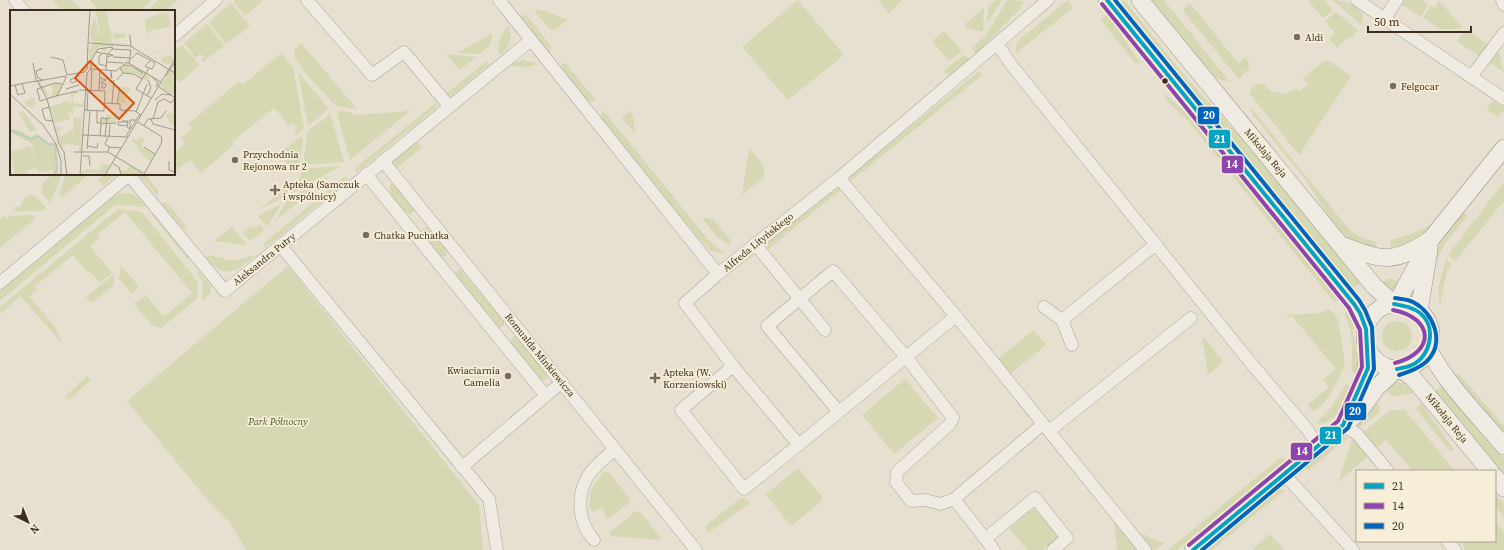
<svg xmlns="http://www.w3.org/2000/svg" width="1504" height="550" font-family="'Source Serif 4',serif">
  <style>
    .green { fill: #d6d7b3 }
    .lines { fill: none; stroke-linecap: round; stroke-linejoin: round }
    .street-casing { stroke: #ada599; stroke-width: 13 }
    .secondary-casing { stroke: #9c958a; stroke-width: 18 }
    .street { stroke: #efebe3; stroke-width: 12 }
    .secondary { stroke: #efebe3; stroke-width: 17 }
    .bus-1-casing { stroke: #f7eed8; stroke-width: 7 }
    .bus-2-casing { stroke: #f7eed8; stroke-width: 7 }
    .bus-3-casing { stroke: #f7eed8; stroke-width: 7 }
    .bus-1 { stroke: #03a3c5; stroke-width: 4 }
    .bus-2 { stroke: #8e44ad; stroke-width: 4 }
    .bus-3 { stroke: #0065bd; stroke-width: 4 }
    .poi-dot { fill: #786c5e; stroke: #f7eed8; stroke-width: 1.5 }
    .bus-dot { fill: #3d2e20; stroke: #f7eed8; stroke-width: 1.5 }
    .labels { text-anchor: middle; dominant-baseline: central; stroke-width: 3.5; stroke-linejoin: round; paint-order: stroke }
    .poi-label { font-size: 10px; fill: #3d2e20; stroke: #f7eed8; text-anchor: start }
    .street-label { font-size: 10px; fill: #3d2e20; stroke: #f7eed8 }
    .park-label { font-size: 10px; font-style: italic; fill: #4d5a26; stroke: #f7eed8 }
    .inset-river { fill: none; stroke: #bcccc2; stroke-width: 2 }
    .inset-road { fill: none; stroke: #a3998a; stroke-width: 1 }
    .view { fill: #d7550e; fill-opacity: 0.15; stroke: #d7550e; stroke-width: 2 }
    .inset-edge { fill: none; stroke: #3d2e20; stroke-width: 2 }
    .line-badge { stroke: #f7eed8; stroke-width: 1.5 }
    .badge-label { font-size: 11px; text-anchor: middle; font-weight: bold; fill: #fff }
  </style>
  <rect width="100%" height="100%" fill="#e7e0d1"/>
  <g class="green">
    <polygon points="53,0 72,0 82,11 62,11"/>
    <polygon points="90,0 152,0 139,11 99,11"/>
    <polygon points="159,0 178,0 165,11 146,11"/>
    <polygon points="235,0 261,0 262,2 245,16 233,2"/>
    <polygon points="798,0 844,55 788,100 742,47"/>
    <polygon points="878,0 902,0 889,14"/>
    <polygon points="996,0 1002,0 987,23 988,7"/>
    <polygon points="1007,0 1024,1 1021,8 976,54 972,48 986,35"/>
    <polygon points="1068,0 1073,8 1016,53 1016,45 1020,39"/>
    <polygon points="1124,0 1190,82 1248,145 1361,282 1352,290 1120,4"/>
    <polygon points="1152,0 1164,0 1229,81 1223,81 1214,76"/>
    <polygon points="1308,0 1324,0 1333,10 1323,18"/>
    <path d="M1333 0C1346 0 1369 9 1361 25Z"/>
    <polygon points="1403,0 1421,0 1428,5 1421,17 1401,4"/>
    <polygon points="1439,1 1462,27 1461,29 1440,29 1423,18 1431,6 1435,8"/>
    <polygon points="231,3 250,26 226,44 209,22"/>
    <polygon points="1190,3 1238,63 1246,57 1249,64 1249,69 1239,79 1184,12 1184,8"/>
    <polygon points="984,8 983,32 965,27 965,24"/>
    <polygon points="534,10 547,11 567,20 555,30 549,29"/>
    <polygon points="1336,12 1358,30 1352,37 1347,38 1337,48 1329,39 1335,33 1325,21"/>
    <polygon points="1107,13 1140,63 1135,63 1101,20"/>
    <polygon points="523,15 527,16 551,46 550,54 519,16"/>
    <polygon points="207,24 224,46 203,62 201,60 204,57 201,54 196,58 184,43"/>
    <path d="M509 25C512 37 510 48 500 55 495 48 502 31 509 25Z"/>
    <polygon points="944,31 962,51 949,61 932,41"/>
    <polygon points="1468,31 1488,45 1480,57 1457,41 1464,32"/>
    <polygon points="491,34 493,34 489,47 479,54 458,53"/>
    <path d="M301 43 357 109 336 106C327 95 293 64 294 51Z"/>
    <polygon points="182,45 200,65 180,82 174,77 174,52"/>
    <polygon points="281,53 293,67 304,128 297,135 294,131 298,128 293,123 289,126 274,108 232,142 234,145 201,173 190,160 174,172 174,148 177,151 185,143 181,138 192,128 188,124 239,81 243,85"/>
    <polygon points="1495,53 1499,53 1504,72 1487,61"/>
    <polygon points="446,54 476,57 460,70"/>
    <polygon points="964,55 970,59 952,75 946,73 944,70"/>
    <polygon points="523,60 538,64 528,67 509,66 514,63"/>
    <path d="M1325 60 1326 62 1328 60 1351 76 1299 155 1249 93C1252 86 1257 82 1264 84 1270 95 1287 96 1296 88L1299 92 1308 84 1303 78Z"/>
    <polygon points="485,62 490,64 451,96 446,94"/>
    <polygon points="565,63 596,100 591,102 586,100 560,66"/>
    <polygon points="979,71 982,75 850,182 851,175"/>
    <polygon points="298,72 329,109 308,126"/>
    <polygon points="1165,94 1192,118 1188,121 1165,99"/>
    <polygon points="1492,101 1504,107 1504,111 1498,117 1487,110"/>
    <polygon points="437,102 437,107 356,173 355,168"/>
    <polygon points="1248,104 1348,228 1358,236 1376,242 1376,250 1355,243 1342,233 1331,220 1305,179 1253,115"/>
    <polygon points="341,110 357,115 410,111 350,160 337,113"/>
    <polygon points="603,110 710,242 725,254 711,251 698,238 602,119 601,115"/>
    <polygon points="630,111 633,115 635,134 622,118"/>
    <polygon points="330,114 344,162 303,165 308,131"/>
    <polygon points="1193,119 1324,282 1339,300 1334,302 1189,122"/>
    <polygon points="301,136 303,140 299,166 289,166 284,160 286,156 283,151"/>
    <polygon points="414,143 418,143 422,147 396,169 392,164 393,161"/>
    <polygon points="749,147 763,165 764,177 742,195"/>
    <polygon points="339,166 339,167 292,193 298,183 302,169"/>
    <polygon points="53,174 58,174 61,177 50,203 41,192 43,183"/>
    <polygon points="66,174 89,174 62,197 59,194"/>
    <polygon points="104,174 116,174 103,186 98,180"/>
    <polygon points="138,174 145,174 158,190 158,196"/>
    <polygon points="330,176 275,221 288,199"/>
    <polygon points="344,177 349,179 265,248 264,247 264,243"/>
    <polygon points="294,181 286,196 260,209"/>
    <polygon points="1504,182 1504,201 1455,261 1448,255"/>
    <path d="M391 184 396 185 415 209 411 214C404 214 390 196 389 188Z"/>
    <polygon points="839,186 843,188 767,250 768,243 835,188"/>
    <polygon points="120,193 133,194 147,205 145,207 116,204 0,301 0,291 113,196"/>
    <polygon points="29,195 36,196 46,208 43,211 16,211 13,208 21,206 23,200"/>
    <polygon points="164,202 171,207 188,229 182,228 162,204"/>
    <polygon points="282,203 267,227 258,216"/>
    <polygon points="118,209 142,212 198,282 197,299 161,328 153,326 134,304 146,295 164,317 192,293 125,212 97,235 99,238 90,246 112,273 100,283 89,270 87,272 73,255 35,286 37,290 29,296 55,327 62,344 21,296 0,314 0,307"/>
    <path d="M1463 211 1467 216 1444 245 1434 267C1436 241 1448 231 1463 211Z"/>
    <polygon points="152,212 190,259 187,259 152,215"/>
    <polygon points="33,215 36,218 0,248 0,220 4,216 6,219 10,216"/>
    <polygon points="704,218 714,220 732,242 729,245 716,236 703,219"/>
    <polygon points="260,224 263,228 263,231 252,240 249,240 243,233 251,226 254,229"/>
    <polygon points="1434,224 1416,242 1391,250 1391,240 1409,235"/>
    <polygon points="426,226 447,250 446,256 442,257 439,255 423,236 422,231"/>
    <polygon points="232,227 245,242 245,245 214,241"/>
    <path d="M208 255C223 258 236 265 250 255L254 257C235 274 224 278 205 258Z"/>
    <polygon points="1446,259 1452,264 1447,271 1440,306 1438,289"/>
    <polygon points="121,265 139,287 132,294 119,279"/>
    <polygon points="194,266 211,286 210,294 202,301 203,283"/>
    <polygon points="288,266 479,505 483,550 246,550 230,523 203,495 127,401"/>
    <polygon points="460,269 504,321 504,325 499,328 497,325 456,277 455,273"/>
    <polygon points="114,274 114,285 91,303 86,297"/>
    <polygon points="1388,278 1402,283 1399,288 1392,290 1385,288 1381,283"/>
    <path d="M1327 309C1341 313 1340 332 1342 344 1343 351 1345 358 1344 365 1341 376 1325 409 1313 411L1308 405 1329 387 1323 380 1336 369 1292 316 1289 318 1286 315 1322 313Z"/>
    <path d="M1348 311C1355 322 1352 332 1355 344 1358 355 1362 364 1358 375L1351 371C1353 355 1353 327 1344 314Z"/>
    <circle cx="1397" cy="336" r="15"/>
    <polygon points="1034,330 1046,345 1009,375 997,359"/>
    <polygon points="515,335 547,374 547,379 544,381 539,379 510,342"/>
    <polygon points="1204,337 1222,360 1222,363 1208,375 1202,338"/>
    <polygon points="1458,373 1504,426 1504,434 1455,374"/>
    <polygon points="87,376 91,380 69,400 65,396"/>
    <polygon points="905,379 938,418 894,454 862,415"/>
    <polygon points="1395,382 1403,383 1413,392 1411,394 1393,396 1381,388"/>
    <path d="M1346 384 1353 387C1347 401 1335 427 1316 423L1330 409Z"/>
    <polygon points="1443,385 1504,459 1504,479 1433,392"/>
    <polygon points="1374,399 1380,406 1379,413 1359,428 1358,423"/>
    <polygon points="1421,402 1454,450 1450,451 1416,409"/>
    <polygon points="1404,409 1455,471 1413,471 1386,440 1378,447 1372,446 1361,434 1389,411"/>
    <polygon points="1341,437 1349,437 1309,470 1303,468"/>
    <polygon points="1354,438 1369,455 1338,482 1352,440"/>
    <polygon points="1281,457 1286,460 1177,550 1168,550"/>
    <polygon points="798,468 822,497 822,501 792,525 789,524 766,494"/>
    <polygon points="604,472 609,473 630,499 629,503 610,518 606,518 602,508 594,512 589,507 591,489"/>
    <polygon points="1278,490 1285,490 1212,550 1201,550"/>
    <polygon points="1495,495 1504,503 1504,517 1495,506"/>
    <polygon points="742,497 750,502 749,504 708,533 705,526"/>
    <polygon points="1034,508 1059,537 1043,550 1028,550 1009,529"/>
    <polygon points="636,511 640,512 660,537 659,540 611,536 609,533"/>
    <polygon points="1113,516 1140,550 1117,550"/>
    <polygon points="1495,521 1504,532 1504,550 1465,550 1462,541 1495,541"/>
    <polygon points="1137,532 1164,543 1155,550 1151,550"/>
    <polygon points="1270,534 1284,550 1252,550"/>
  </g>
  <g class="lines">
    <defs>
      <g id="street">
        <polyline points="15,0 24,11"/>
        <polyline points="307,0 372,75 404,52 449,106"/>
        <polyline points="499,0 718,274 839,178 1048,0"/>
        <polyline points="1357,0 1504,99"/>
        <polyline points="1502,0 1504,5"/>
        <polyline points="1385,18 1397,0"/>
        <polyline points="174,36 216,0"/>
        <polyline points="997,44 1013,67 1250,362 1307,429 1318,446"/>
        <polyline points="1471,77 1504,33"/>
        <polyline points="383,161 696,550"/>
        <polyline points="366,174 546,396"/>
        <polyline points="839,178 956,316 1145,550"/>
        <polyline points="755,244 825,330"/>
        <polyline points="280,245 489,499 497,550"/>
        <polygon points="833,271 906,357 839,412 767,326"/>
        <polyline points="718,274 685,303 733,366 799,445"/>
        <polyline points="0,283 129,175 225,291 531,40"/>
        <polyline points="1044,307 1062,320 1156,244"/>
        <polyline points="956,316 906,357 953,418 950,424 897,472 896,482 911,501 925,500 941,504 954,499 1043,424"/>
        <polyline points="1062,320 1072,345"/>
        <polyline points="733,366 681,410 744,489 839,412"/>
        <polyline points="1343,425 1357,434 1388,471"/>
        <polyline points="1049,431 1191,318"/>
        <polyline points="462,467 562,382"/>
        <polyline points="1284,474 1353,550"/>
        <polyline points="954,499 994,550"/>
        <polyline points="985,539 1035,498 1067,538 1053,550"/>
        <path d="M594 540C578 523 576 496 588 476 595 465 606 457 615 449"/>
        <polyline points="1447,541 1455,550"/>
      </g>
      <g id="secondary">
        <polyline points="1107,0 1354,304 1360,313 1366,329"/>
        <polyline points="1140,0 1374,286 1394,304"/>
        <path d="M1341 245C1382 260 1391 265 1430 240"/>
        <circle cx="1398" cy="336" r="33"/>
        <polyline points="1396,304 1431,239 1504,148"/>
        <polyline points="1419,311 1429,250"/>
        <path d="M1428 348C1446 384 1478 415 1504 446"/>
        <polyline points="1401,369 1414,379 1490,471"/>
        <path d="M1347 416C1357 393 1367 377 1368 351"/>
        <polyline points="1495,477 1504,488"/>
        <polyline points="1193,550 1358,413 1377,387 1397,369"/>
      </g>
    </defs>
    <use href="#street" class="street-casing"/>
    <use href="#secondary" class="secondary-casing"/>
    <use href="#street" class="street"/>
    <use href="#secondary" class="secondary"/>
    <defs>
      <g id="bus-1">
        <polyline points="1107,0 1354,304 1360,313 1366,329 1368,368 1343,425 1193,550"/>
        <path d="M1394 304C1404 306 1412 307 1420 313 1437 327 1431 356 1412 365 1408 367 1402 368 1397 369"/>
      </g>
      <g id="bus-2">
        <polyline points="1102,4 1349,308 1360,330 1362,367 1338,421 1189,545"/>
        <path d="M1393 310C1434 318 1436 352 1395 363"/>
      </g>
      <g id="bus-3">
        <polyline points="1115,0 1359,300 1365,310 1372,327 1374,369 1348,428 1202,550"/>
        <path d="M1395 298C1401 299 1408 299 1413 302 1434 313 1446 343 1426 362 1418 369 1409 372 1399 375"/>
      </g>
    </defs>
    <use href="#bus-1" class="bus-1-casing"/>
    <use href="#bus-2" class="bus-2-casing"/>
    <use href="#bus-3" class="bus-3-casing"/>
    <use href="#bus-1" class="bus-1"/>
    <use href="#bus-2" class="bus-2"/>
    <use href="#bus-3" class="bus-3"/>
  </g>
  <g class="poi-dot">
    <circle cx="1297" cy="37" r="4"/>
    <circle cx="1393" cy="86" r="4"/>
    <circle cx="235" cy="160" r="4"/>
    <path d="M273 184h4v4h4v4h-4v4h-4v-4h-4v-4h4z"/>
    <circle cx="366" cy="235" r="4"/>
    <circle cx="508" cy="376" r="4"/>
    <path d="M653 372h4v4h4v4h-4v4h-4v-4h-4v-4h4z"/>
  </g>
  <circle class="bus-dot" cx="1165" cy="81" r="3.5"/>
  <g class="labels">
    <g class="poi-label">
      <text x="1305" y="37">Aldi</text>
      <text x="1401" y="86">Felgocar</text>
      <text x="243" y="154">Przychodnia<tspan x="243" dy="12">Rejonowa nr 2</tspan></text>
      <text x="283" y="184">Apteka (Samczuk<tspan x="283" dy="12">i wspólnicy)</tspan></text>
      <text x="374" y="235">Chatka Puchatka</text>
      <text x="500" y="370" text-anchor="end">Kwiaciarnia<tspan x="500" dy="12">Camelia</tspan></text>
      <text x="663" y="372">Apteka (W.<tspan x="663" dy="12">Korzeniowski)</tspan></text>
    </g>
    <g class="street-label">
      <text transform="translate(1266 153) rotate(50)">Mikołaja Reja</text>
      <text transform="translate(758 242) rotate(-39)">Alfreda Lityńskiego</text>
      <text transform="translate(264 259) rotate(-39)">Aleksandra Putry</text>
      <text transform="translate(540 355) rotate(51)">Romualda Minkiewicza</text>
      <text transform="translate(1447 418) rotate(51)">Mikołaja Reja</text>
    </g>
    <g class="park-label">
      <text x="278" y="421">Park Północny</text>
    </g>
  </g>
  <g transform="translate(10 10)">
    <rect width="165" height="165" fill="#e7e0d1"/>
    <path d="M85 0H96L101 24 116 23 115 26H119L120 31 118 26 103 30 104 26 101 25 102 33H113L119 35 103 34 102 37 95 36 97 43 92 40 93 36 89 37 81 49 80 58H83L79 60V39L84 32 81 30 80 24 84 7 92 30ZM157 2 161 16 137 22 139 28 150 26 138 29 136 20 135 9ZM151 28 154 40 143 43 142 46 146 48 161 45 164 49 159 55 148 50 152 51 151 47 146 49 141 45 143 42 154 40ZM117 52 121 55 115 54 120 57H117L134 62 150 72 145 80 149 72 141 67 136 66 140 68 137 71 133 68 134 64 132 68 125 63H114L110 58ZM162 59 165 66H161L165 67 162 73 163 76 165 72V83L160 84 150 76ZM28 71H33L29 74 34 76 49 72 52 76 47 87 38 88 34 81H37L38 87 42 86V75L35 76 36 80 33 81 28 75ZM112 77 122 78 117 84 116 94 108 93ZM66 82 69 84H63V93L72 94 74 90V97H64L63 94V106L58 101 60 109 45 113 40 97 56 91 62 93 61 83ZM24 87 25 95 21 100 20 96 17 97 15 91ZM165 95V115L160 114 156 105 159 103 156 101 162 104 165 98 161 97ZM72 99 71 141H68L70 136 61 135 60 139 61 132 51 137 45 117 54 118 47 121 51 127 62 119 63 125 64 105 68 109 71 106ZM14 101 15 104 27 120 20 122 18 119 10 105 9 102ZM97 104H107L106 113H90V109L95 110 91 107V106L96 107ZM0 118 14 122 15 125 22 127 25 123 39 133H45L47 164H43L44 160 28 162 26 158 16 161 17 165H5L0 142 20 136 25 150 22 134 0 122ZM126 123 130 128 134 127 132 137 144 144 140 152 126 137 128 135H126L121 132 126 134 121 130 123 128 127 131 130 128ZM101 145 104 147V148L95 165 78 162 71 165V160L73 162 77 159 90 160 91 155 101 154 104 147ZM119 155 132 163V165H113L108 159 116 161Z" fill="#d6d7b3"/>
    <path class="inset-river" d="M0 120 21 129 28 126 38 134 45 135 47 159 45 165"/>
    <path class="inset-road" d="M80 0 78 33H81M120 25 121 37M81 33 120 36 165 63M102 39 121 40 119 53M86 42 103 45 97 47M92 44 89 46V54L96 56M41 47 53 50 57 65M103 47 121 48M121 49 127 43 145 53 142 59 139 58M140 51 135 56 139 58 126 79 141 88M97 52 113 53M23 53 26 70M114 55 121 56 133 63M29 59H32L26 61 28 68 33 70M81 59 106 61 117 52 151 72M81 59 82 49 88 39 103 37M96 60 97 45 103 38M101 61V68H102L101 63M73 63 77 59 78 34M113 63 124 64 132 69M57 65 74 62M68 66 60 70 62 73 69 70M141 66 148 73 146 77M156 66 165 52M107 70 113 63 110 58M28 71 56 66M26 72 27 70 37 89 49 134 54 142 57 165M89 73 96 70 90 68M92 73 96 74 95 78H92ZM52 74 45 73 27 79 30 91 46 86 48 84 54 72 56 66M5 75 8 85 15 83 12 73M0 76 26 71M56 79 69 75M69 80 95 81 94 101 75 100M81 80 82 60M89 81 90 60M0 84 33 115 46 134 51 151V165M46 86 68 81M137 86 141 78 138 70M145 90 152 84 162 85M94 93 110 94V100L125 101 131 105M102 93 104 70M107 94 110 77M40 97 32 99 34 107 35 110 43 111M77 101 78 80M87 101V113H91V108L97 109M126 102 137 74M141 109 143 114 165 120M143 109 148 92 154 89 161 93 165 88 149 77M112 111H118L117 117 120 119M128 112 152 127 151 134 134 164M90 114 106 113M134 115 138 109 151 108 156 101M117 116 108 115V112H118M120 119V110H126M73 125 118 127M90 126 91 114M116 126 130 104M95 127 97 108H100M98 127 95 134 99 137M99 127 100 115M78 136 87 138 88 133M134 137 145 144M77 139 80 101M64 142H98L133 163M98 142 99 137 112 138M73 146H79L80 156M159 151V160L165 162M103 154 109 157 111 165M70 165 77 63 81 59M95 165 165 49"/>
    <path class="view" d="M80 51 124 93 109 109 65 68Z"/>
    <rect width="165" height="165" class="inset-edge"/>
  </g>
  <g class="line-badge">
    <rect x="1197" y="106" width="23" height="19" rx="4" fill="#0065bd"/>
    <rect x="1208" y="129" width="23" height="20" rx="4" fill="#03a3c5"/>
    <rect x="1221" y="155" width="23" height="19" rx="4" fill="#8e44ad"/>
    <rect x="1344" y="402" width="23" height="19" rx="4" fill="#0065bd"/>
    <rect x="1319" y="426" width="23" height="19" rx="4" fill="#03a3c5"/>
    <rect x="1290" y="442" width="23" height="19" rx="4" fill="#8e44ad"/>
  </g>
  <g class="badge-label">
    <text x="1209" y="119">20</text>
    <text x="1220" y="143">21</text>
    <text x="1232" y="168">14</text>
    <text x="1355" y="415">20</text>
    <text x="1331" y="439">21</text>
    <text x="1302" y="455">14</text>
  </g>
  <rect x="1356" y="470" width="140" height="72" fill="#f7eed8" stroke="#ada18e"/>
  <rect x="1364" y="483" width="20" height="6" fill="#03a3c5" stroke="#ada18e"/>
  <text x="1392" y="490" font-size="12" fill="#3d2e20">21</text>
  <rect x="1364" y="503" width="20" height="6" fill="#8e44ad" stroke="#ada18e"/>
  <text x="1392" y="510" font-size="12" fill="#3d2e20">14</text>
  <rect x="1364" y="523" width="20" height="6" fill="#0065bd" stroke="#ada18e"/>
  <text x="1392" y="530" font-size="12" fill="#3d2e20">20</text>
  <g transform="translate(28 522) rotate(137)" stroke="#f7eed8" stroke-width="3" paint-order="stroke">
  <path d="M0-3L7 15L0 10L-7 15Z" fill="#3d2e20"/>
  <text y="-6" font-size="11" font-weight="bold" text-anchor="middle" fill="#3d2e20">N</text>
  </g>
  <path d="M1368 26v6h103v-6" fill="none" stroke="#3d2e20" stroke-width="2"/>
  <text x="1374" y="26" font-size="12" fill="#3d2e20" stroke="#f7eed8" stroke-width="3" paint-order="stroke">50 m</text>
</svg>
